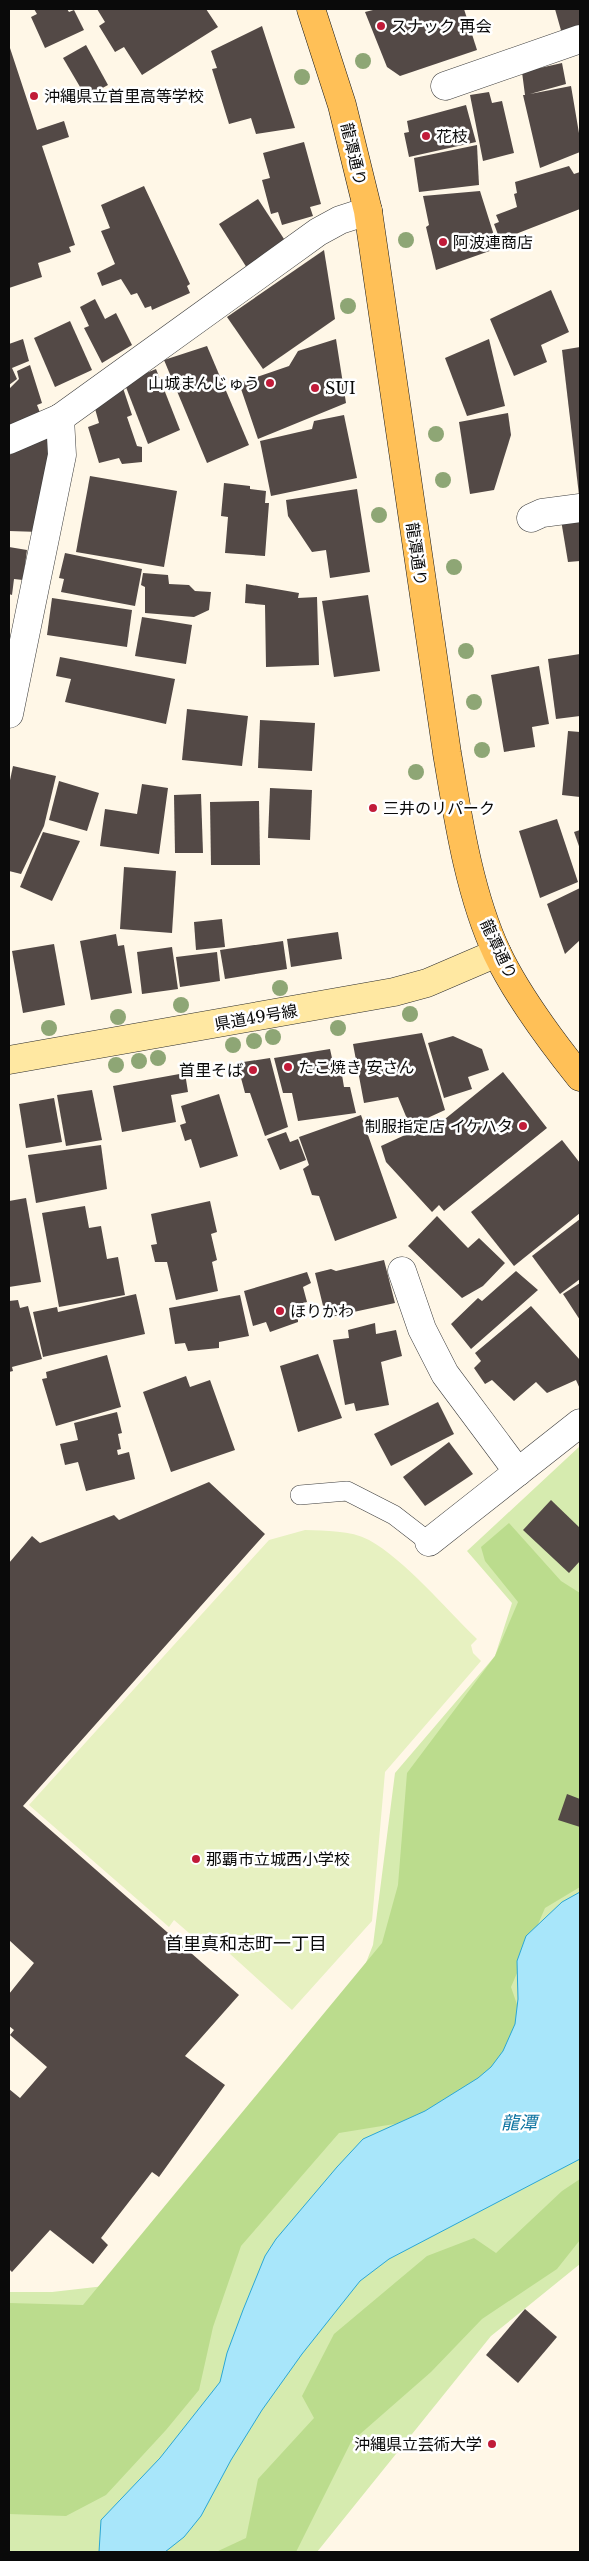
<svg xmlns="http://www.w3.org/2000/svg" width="589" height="2561" font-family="'Libre Baskerville','Noto Sans JP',serif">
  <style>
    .green { fill: #d6ebaf }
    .forest { fill: #bbdc8d }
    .pitch { fill: #e7f1c1 }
    .water { fill: #a8e6fa; stroke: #2ba7d5 }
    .building { fill: #534946 }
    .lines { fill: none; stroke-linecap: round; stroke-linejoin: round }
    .lane-casing { stroke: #3d3d3d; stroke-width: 20 }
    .street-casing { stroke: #3d3d3d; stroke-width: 29 }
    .secondary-casing { stroke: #2c2c2c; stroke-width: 29 }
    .primary-casing { stroke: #1b1b1b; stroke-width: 29 }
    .lane { stroke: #fff; stroke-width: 19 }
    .street { stroke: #fff; stroke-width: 28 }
    .secondary { stroke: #ffe8a2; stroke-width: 28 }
    .primary { stroke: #ffc057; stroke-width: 28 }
    .tree { fill: #8ea675 }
    .poi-dot { fill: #c11b39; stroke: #fff; stroke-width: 2 }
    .labels { text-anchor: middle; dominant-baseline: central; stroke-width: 5; stroke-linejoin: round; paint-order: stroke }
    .poi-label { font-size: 16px; fill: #0a0a0a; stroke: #fff; text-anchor: start }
    .street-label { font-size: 16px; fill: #0a0a0a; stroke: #fff }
    .neighbourhood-label { font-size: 18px; fill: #0a0a0a; stroke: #fff }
    .water-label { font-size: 18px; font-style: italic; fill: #0e74a1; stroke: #fff }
  </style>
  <rect width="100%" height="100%" fill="#fff7e7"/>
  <polygon class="green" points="580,1446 580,2264 491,2336 317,2552 9,2552 9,2292 52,2292 122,2284 356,1988 373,1945 395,1773 495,1656 512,1603 467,1551"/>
  <g class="forest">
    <polygon points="509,1523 561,1581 580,1593 580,1887 545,1908 511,1987 524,2025 515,2057 419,2120 339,2133 241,2246 213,2327 199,2390 166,2430 106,2495 66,2516 9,2514 9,2303 83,2305 382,1943 398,1885 407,1773 495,1656 518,1602 485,1561 481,1547"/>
    <polygon points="580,2179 580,2240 557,2269 482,2319 431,2372 351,2442 296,2552 216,2552 246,2538 258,2479 314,2418 302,2396 334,2334 427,2256 474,2238 496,2253 562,2191"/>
  </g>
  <path class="pitch" d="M305 1530C326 1531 350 1530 369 1540 404 1559 447 1610 477 1639L471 1645 473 1653 481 1661 385 1772 372 1921 292 2010 219 1944 211 1952 174 1920 169 1927 29 1805 269 1540Z"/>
  <polygon class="water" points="580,1892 580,2159 389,2259 360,2281 302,2354 262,2410 231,2460 201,2516 184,2537 165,2552 99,2552 101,2520 160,2458 220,2382 227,2353 243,2310 265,2256 276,2239 337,2167 363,2139 425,2111 478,2078 491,2067 503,2051 515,2024 518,1999 517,1961 526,1936 562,1902"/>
  <g class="building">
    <polygon points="34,9 67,9 69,12 74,10 84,30 45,48 31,17 37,14"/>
    <polygon points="97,9 206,9 218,27 142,75 124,47 115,52 99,26 105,22"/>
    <polygon points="377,9 464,9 477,50 400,76 387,67 365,12"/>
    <polygon points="555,9 580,9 580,30 562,34"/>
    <polygon points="262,26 295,128 256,134 251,118 229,124 212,69 217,68 211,51"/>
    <polygon points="9,45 37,130 64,121 69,137 42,146 75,245 69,247 71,252 38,263 42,277 9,288"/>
    <polygon points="86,45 108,85 86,97 63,58"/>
    <polygon points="562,63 566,84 530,94 571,86 580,139 580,152 540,168 523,95 525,95 522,72"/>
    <polygon points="489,92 492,103 502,101 514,153 483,161 470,95"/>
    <polygon points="466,105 476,142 409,157 404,133 409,132 407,121"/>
    <polygon points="304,142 321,204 310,207 313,216 282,225 278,212 271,214 262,180 270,178 263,153"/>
    <polygon points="477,145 479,185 419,192 414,158"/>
    <polygon points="569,166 574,174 580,172 580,209 500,240 494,224 499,222 496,215 517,207 514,194 517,193 515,182"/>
    <polygon points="144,186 190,284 187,286 190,293 152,310 151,306 145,308 137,293 131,295 121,279 102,286 97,273 115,264 101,231 110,228 101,205"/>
    <polygon points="480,191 498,248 436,270 426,227 429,225 423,196"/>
    <polygon points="258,199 286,242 247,268 219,224"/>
    <polygon points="324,250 335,319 263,369 227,317"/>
    <polygon points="551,290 569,332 541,345 547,362 514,376 490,319"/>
    <polygon points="95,299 105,319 116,313 132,345 102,363 84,328 89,326 80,307"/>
    <polygon points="70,321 92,370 55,387 34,338"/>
    <polygon points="23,339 29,361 12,368 17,379 9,385 9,344"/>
    <polygon points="336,339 346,403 258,439 239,383 289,366 298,351"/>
    <polygon points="489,339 505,406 467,416 445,358"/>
    <polygon points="207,346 249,445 207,463 164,360"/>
    <polygon points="580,347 580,495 579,495 562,350"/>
    <polygon points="30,365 42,403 37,405 41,415 9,428 9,389 19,379 17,371"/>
    <polygon points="156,369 180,430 148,444 124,382"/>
    <polygon points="122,385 132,415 127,417 137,446 142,447 142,462 122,464 119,458 99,463 88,427 99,423 94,405"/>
    <polygon points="508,413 511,435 494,490 470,494 459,422"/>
    <polygon points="344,415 357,478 271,496 260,441 312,429 314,421"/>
    <polygon points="56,434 40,532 9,531 9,455"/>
    <polygon points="90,476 177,491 164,567 76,552"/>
    <polygon points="224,483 250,486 250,489 266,491 265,503 269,503 265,556 225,553 228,517 221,516"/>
    <polygon points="357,489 370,572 330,578 326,550 312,552 288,516 286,500"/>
    <polygon points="580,517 580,561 568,562 561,520"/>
    <polygon points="9,547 27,550 23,580 14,579 12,595 9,594"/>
    <polygon points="65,553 142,569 135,606 61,592 64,579 59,578"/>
    <polygon points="143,573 168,575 169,584 189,585 195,591 211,592 209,610 194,617 145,613 145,587 141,585"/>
    <polygon points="246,584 299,593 298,598 317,597 319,665 266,667 265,605 245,603"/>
    <polygon points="368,595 380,671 334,677 322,601"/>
    <polygon points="52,598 132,610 127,647 47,635"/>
    <polygon points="142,617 192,625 186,664 135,656"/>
    <polygon points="580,654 580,716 556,719 548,659"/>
    <polygon points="60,657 175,679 166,724 65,702 71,679 56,676"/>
    <polygon points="539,666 549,724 532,727 535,747 504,752 491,675"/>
    <polygon points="187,709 248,716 242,766 182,760"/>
    <polygon points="260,720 315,723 312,771 258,768"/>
    <polygon points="568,731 580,732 580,797 562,795"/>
    <polygon points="13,766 56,776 44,826 21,874 9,871 9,785"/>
    <polygon points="59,781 99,793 87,831 49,820"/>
    <polygon points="142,784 168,788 159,854 100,846 105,809 137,814"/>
    <polygon points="270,788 312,790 310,840 268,838"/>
    <polygon points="201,794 203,853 175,853 174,795"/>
    <polygon points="259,801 260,865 211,865 210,802"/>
    <polygon points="557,819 578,882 540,898 519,831"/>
    <polygon points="580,830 580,849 574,832"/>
    <polygon points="43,832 80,841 52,901 20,887"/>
    <polygon points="124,867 176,871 172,933 120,929"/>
    <polygon points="580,888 580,940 565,954 547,904"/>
    <polygon points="222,919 225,947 196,950 194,922"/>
    <polygon points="338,932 342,959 291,967 287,939"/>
    <polygon points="116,934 118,946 124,945 132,993 91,1000 80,941"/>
    <polygon points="283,941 287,969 225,979 220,950"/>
    <polygon points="54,944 65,1005 23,1013 12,951"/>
    <polygon points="172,947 178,989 142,994 137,952"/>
    <polygon points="217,952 220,981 180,987 176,957"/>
    <polygon points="422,1033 445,1110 410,1126 398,1097 364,1103 353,1044"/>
    <polygon points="453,1036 482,1049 489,1070 468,1077 472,1089 444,1098 428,1043"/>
    <polygon points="330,1049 336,1076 342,1075 344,1087 350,1087 356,1113 298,1121 292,1093 283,1093 274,1058"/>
    <polygon points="270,1058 288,1127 265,1136 250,1093 245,1093 237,1063"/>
    <polygon points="503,1072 547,1128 444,1211 439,1205 432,1212 386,1162 381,1146 416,1130 424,1136"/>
    <polygon points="185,1073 188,1092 171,1095 176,1122 122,1132 113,1086"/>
    <polygon points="92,1090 102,1140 66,1146 57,1095"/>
    <polygon points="219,1094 238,1156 200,1168 191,1139 185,1141 180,1125 186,1123 181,1106"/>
    <polygon points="54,1098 62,1142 26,1148 19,1104"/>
    <polygon points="361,1115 397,1218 335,1241 319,1196 312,1195 303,1169 309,1165 299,1137"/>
    <polygon points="286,1132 290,1142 298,1139 306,1160 280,1170 267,1139"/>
    <polygon points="562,1140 580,1163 580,1213 514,1266 471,1212"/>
    <polygon points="101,1145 107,1189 36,1203 28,1155"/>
    <polygon points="26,1198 41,1282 9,1287 9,1201"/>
    <polygon points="210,1201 217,1232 211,1234 217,1260 212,1262 218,1291 176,1300 167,1262 155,1262 151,1245 157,1244 151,1214"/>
    <polygon points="85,1206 89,1228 101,1226 107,1259 118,1257 125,1295 59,1307 42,1213"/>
    <polygon points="437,1216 468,1248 479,1238 505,1263 483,1286 462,1298 408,1246"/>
    <polygon points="580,1219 580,1279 560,1294 532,1256"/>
    <polygon points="384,1260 395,1303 326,1318 315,1273 331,1269 336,1271"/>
    <polygon points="516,1271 538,1290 471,1349 451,1324 478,1298 482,1301"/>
    <polygon points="307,1272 311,1283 303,1287 307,1302 303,1303 305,1315 298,1318 298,1322 270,1332 266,1322 253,1326 244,1291"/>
    <polygon points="580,1283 580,1320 563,1294"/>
    <polygon points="136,1294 145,1334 43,1357 33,1312 57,1307 58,1312"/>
    <polygon points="240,1295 249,1336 219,1342 219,1348 188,1351 185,1343 175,1344 169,1308"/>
    <polygon points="18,1300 20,1308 28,1306 42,1359 12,1367 13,1371 9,1372 9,1301"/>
    <polygon points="531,1306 580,1360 580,1389 576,1380 547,1393 536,1382 514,1401 492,1380 485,1384 474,1368 481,1361 475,1353"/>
    <polygon points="375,1323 376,1334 396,1330 402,1356 381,1362 389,1405 356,1411 354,1403 345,1405 333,1340 349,1338 348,1330"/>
    <polygon points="318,1354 342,1418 298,1432 280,1366"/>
    <polygon points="107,1355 121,1407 56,1426 42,1379 47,1378 46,1372"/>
    <polygon points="186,1376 190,1387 210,1380 235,1450 171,1472 143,1392"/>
    <polygon points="438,1402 454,1434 391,1466 374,1434"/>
    <polygon points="117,1412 122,1433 118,1434 121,1449 117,1450 118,1455 129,1452 135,1479 86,1491 78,1462 65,1465 60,1444 78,1440 74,1423"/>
    <polygon points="449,1442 473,1474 425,1506 403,1477"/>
    <polygon points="209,1482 265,1534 23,1806 239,1995 185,2056 225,2085 159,2177 152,2172 101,2238 108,2245 93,2264 50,2230 12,2272 9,2269 9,2089 20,2098 47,2067 10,2035 14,2030 9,2026 9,1994 34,1963 9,1940 9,1563 32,1536 40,1543 114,1515 119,1520"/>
    <polygon points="551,1500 580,1528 580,1561 569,1573 523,1530"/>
    <polygon points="567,1794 580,1799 580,1827 558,1820"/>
    <polygon points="525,2309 557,2337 518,2383 486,2355"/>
  </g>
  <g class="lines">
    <defs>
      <polyline id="lane" points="300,1495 347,1491 394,1515 429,1542"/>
      <g id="street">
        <polyline points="445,86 580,39"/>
        <polyline points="9,440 60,418 318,232 340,220 368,211"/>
        <polyline points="531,518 542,513 580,508"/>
        <polyline points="9,714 62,455 60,418"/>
        <polyline points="402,1271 422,1329 445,1374 518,1472"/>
        <polyline points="429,1542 580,1423"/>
      </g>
      <polyline id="secondary" points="9,1060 394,992 427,983 497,953"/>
      <path id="primary" d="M311 9 342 105 368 211 447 753C458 818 469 893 497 953 516 993 552 1042 580 1077"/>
    </defs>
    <use href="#lane" class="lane-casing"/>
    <use href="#street" class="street-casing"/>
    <use href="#secondary" class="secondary-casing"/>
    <use href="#primary" class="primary-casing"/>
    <use href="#lane" class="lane"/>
    <use href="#street" class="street"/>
    <use href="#secondary" class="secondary"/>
    <use href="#primary" class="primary"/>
  </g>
  <g class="tree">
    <circle cx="363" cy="61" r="8"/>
    <circle cx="302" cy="77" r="8"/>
    <circle cx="406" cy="240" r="8"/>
    <circle cx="348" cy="306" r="8"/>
    <circle cx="436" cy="434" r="8"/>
    <circle cx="443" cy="480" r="8"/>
    <circle cx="379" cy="515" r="8"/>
    <circle cx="454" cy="567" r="8"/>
    <circle cx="466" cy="651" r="8"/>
    <circle cx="474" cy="702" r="8"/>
    <circle cx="482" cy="750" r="8"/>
    <circle cx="416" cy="772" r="8"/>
    <circle cx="280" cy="988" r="8"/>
    <circle cx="181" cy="1005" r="8"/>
    <circle cx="410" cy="1014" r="8"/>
    <circle cx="118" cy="1017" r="8"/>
    <circle cx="49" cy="1028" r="8"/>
    <circle cx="338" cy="1028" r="8"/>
    <circle cx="273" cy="1037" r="8"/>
    <circle cx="254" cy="1041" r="8"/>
    <circle cx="233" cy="1045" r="8"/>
    <circle cx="158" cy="1058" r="8"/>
    <circle cx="139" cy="1061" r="8"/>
    <circle cx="116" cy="1065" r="8"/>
  </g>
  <g class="poi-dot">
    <circle cx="381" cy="26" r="5"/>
    <circle cx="34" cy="96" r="5"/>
    <circle cx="426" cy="136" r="5"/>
    <circle cx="443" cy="242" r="5"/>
    <circle cx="270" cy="383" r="5"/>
    <circle cx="315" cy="388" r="5"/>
    <circle cx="373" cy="808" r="5"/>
    <circle cx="288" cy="1067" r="5"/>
    <circle cx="253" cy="1070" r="5"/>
    <circle cx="523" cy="1126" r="5"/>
    <circle cx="280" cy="1311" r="5"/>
    <circle cx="196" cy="1859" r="5"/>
    <circle cx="492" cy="2444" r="5"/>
  </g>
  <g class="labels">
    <g class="poi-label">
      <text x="391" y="26">スナック 再会</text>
      <text x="44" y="96">沖縄県立首里高等学校</text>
      <text x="436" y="136">花枝</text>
      <text x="453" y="242">阿波連商店</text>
      <text x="260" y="383" text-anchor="end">山城まんじゅう</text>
      <text x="325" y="388">SUI</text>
      <text x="383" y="808">三井のリパーク</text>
      <text x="298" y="1067">たこ焼き 安さん</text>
      <text x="243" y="1070" text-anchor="end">首里そば</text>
      <text x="513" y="1126" text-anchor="end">制服指定店 イケハタ</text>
      <text x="290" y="1311">ほりかわ</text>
      <text x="206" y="1859">那覇市立城西小学校</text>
      <text x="482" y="2444" text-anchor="end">沖縄県立芸術大学</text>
    </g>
    <g class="street-label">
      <text transform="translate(354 154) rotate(77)">龍潭通り</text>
      <text transform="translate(417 554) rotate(82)">龍潭通り</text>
      <text transform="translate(499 949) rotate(65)">龍潭通り</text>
      <text transform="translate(256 1017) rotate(-10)">県道49号線</text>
    </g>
    <g class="neighbourhood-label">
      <text x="246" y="1944">首里真和志町一丁目</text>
    </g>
    <g class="water-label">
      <text x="519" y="2123">龍潭</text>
    </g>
  </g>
  <rect width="589" height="2561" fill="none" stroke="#0a0a0a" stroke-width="20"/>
</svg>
